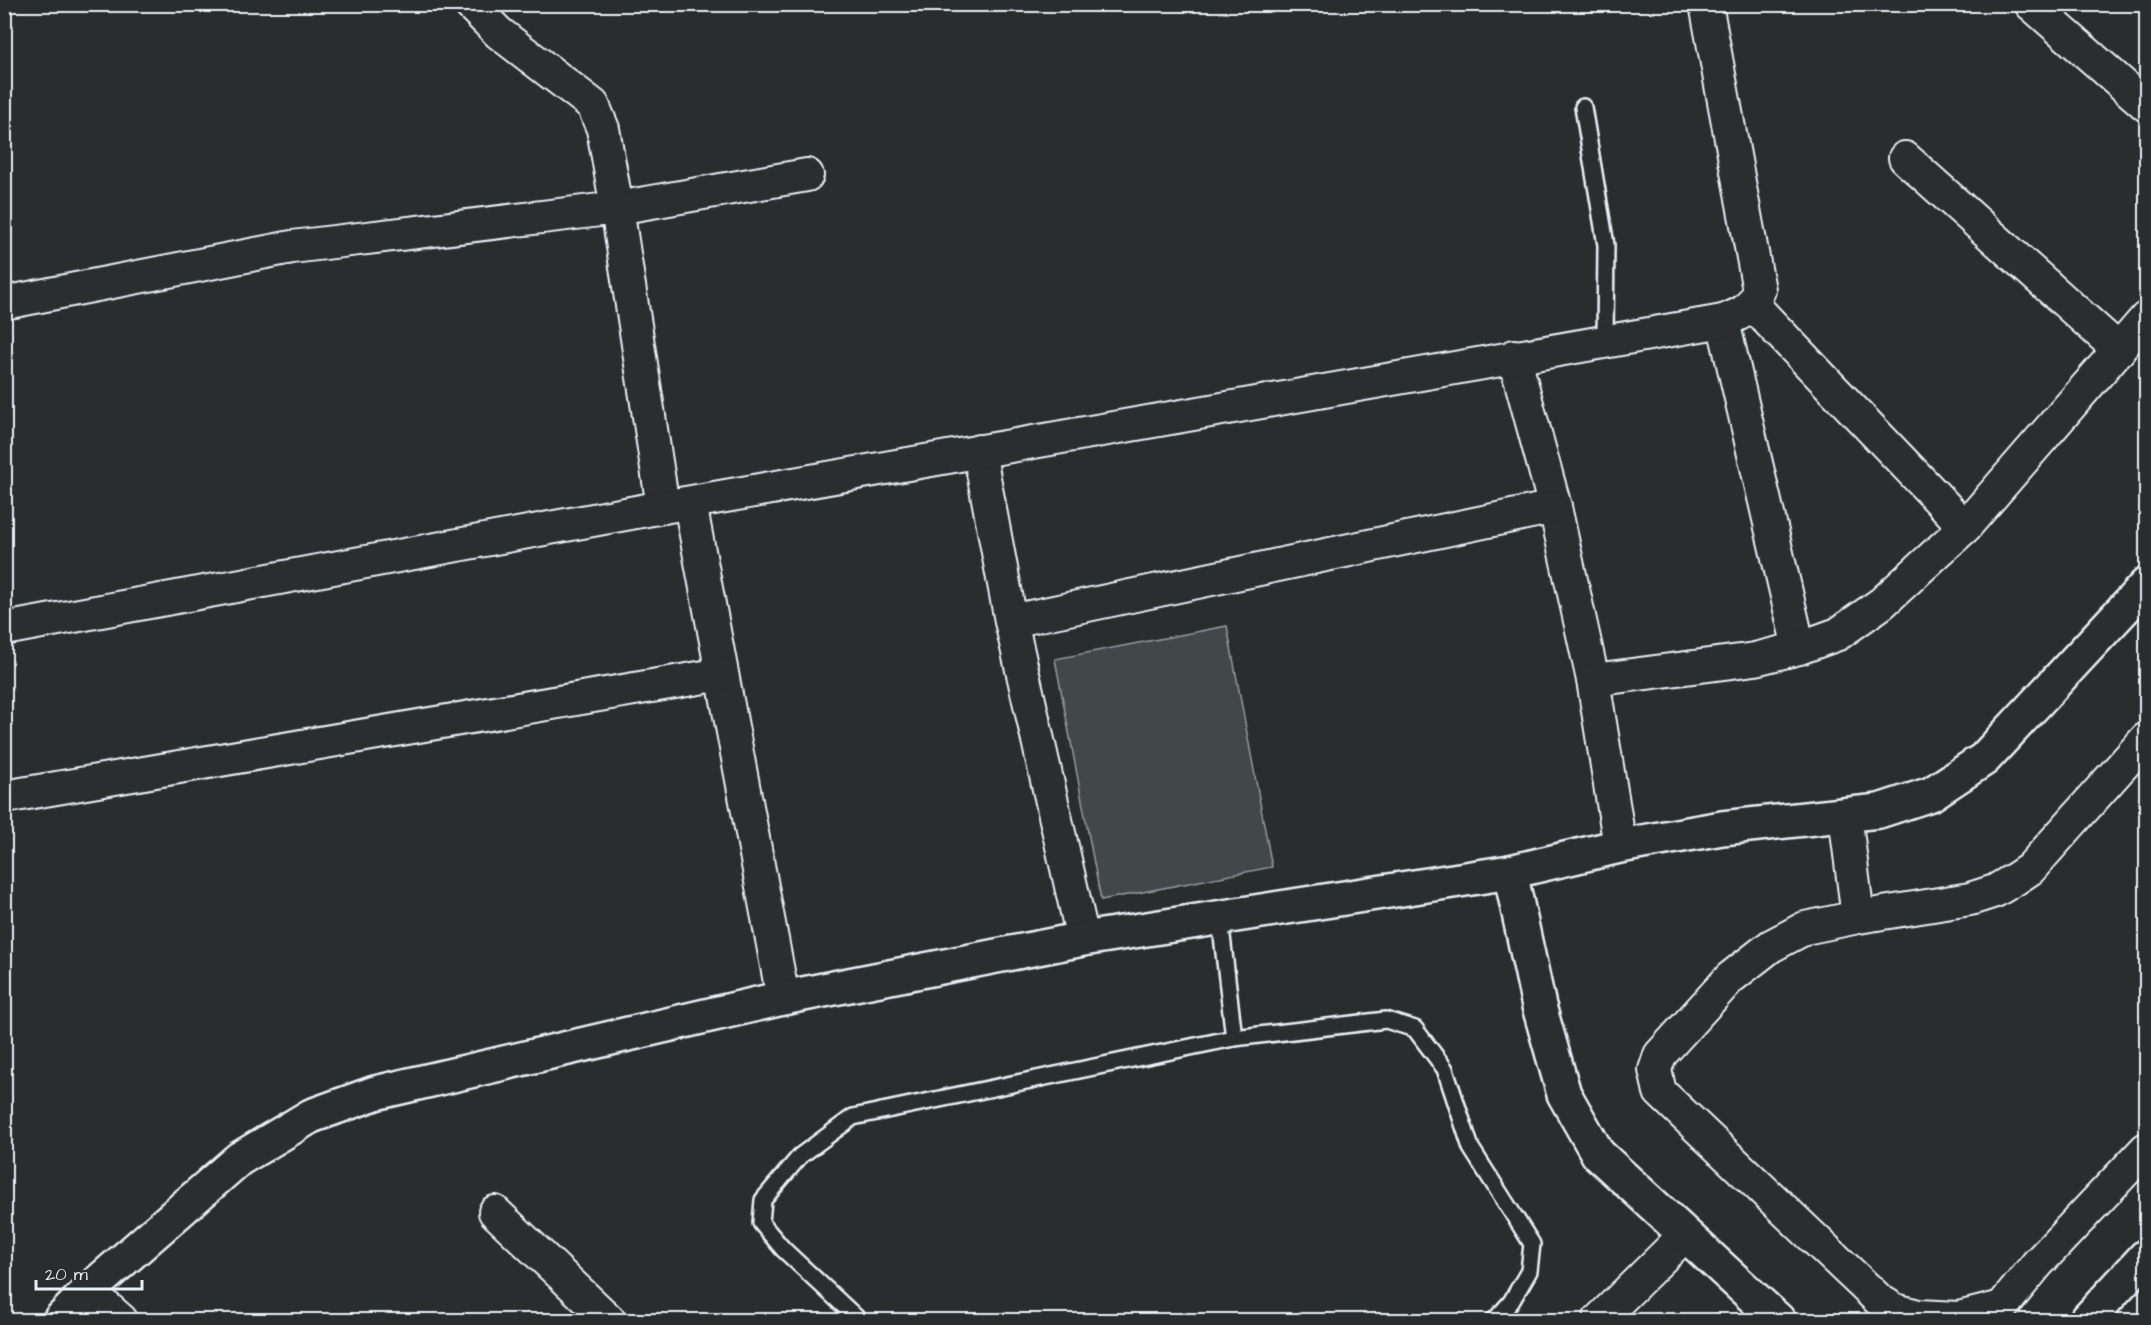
<svg xmlns="http://www.w3.org/2000/svg" width="2151" height="1325" font-family="'Architects Daughter',sans-serif">
  <style>
    .green { fill: #424648; stroke: #959ca0; stroke-width: 1.5 }
    .lines { fill: none; stroke-linecap: round; stroke-linejoin: round }
    .lane-casing { stroke: #e8f1f8; stroke-width: 20 }
    .street-casing { stroke: #e8f1f8; stroke-width: 36 }
    .secondary-casing { stroke: #e8f1f8; stroke-width: 38 }
    .lane { stroke: #2a2d2e; stroke-width: 15 }
    .street { stroke: #2a2d2e; stroke-width: 32 }
    .secondary { stroke: #2a2d2e; stroke-width: 33 }
  </style>
  <rect width="100%" height="100%" fill="#2a2d2e"/>
  <filter id="ink" filterUnits="userSpaceOnUse"><feTurbulence type="fractalNoise" baseFrequency=".0167" numOctaves="2"/><feDisplacementMap in="SourceGraphic" scale="12" xChannelSelector="R" yChannelSelector="G"/><feConvolveMatrix kernelMatrix="1 2 1 2 8 2 1 2 1" color-interpolation-filters="sRGB"/></filter>
  <g filter="url(#ink)">
    <polygon class="green" points="1227,626 1272,867 1101,900 1055,659"/>
    <g class="lines">
      <defs>
        <g id="lane">
          <polyline points="1583,107 1606,245 1605,340"/>
          <polyline points="1220,919 1234,1038"/>
          <polyline points="859,1320 783,1249 761,1223 763,1200 800,1156 853,1117 1234,1038 1386,1020 1415,1029 1445,1069 1471,1148 1532,1244 1529,1271 1511,1302 1495,1320"/>
        </g>
        <g id="street">
          <polyline points="470,4 499,33 593,105 603,129 617,208 807,175"/>
          <polyline points="2031,4 2146,105"/>
          <polyline points="1905,158 2119,350"/>
          <polyline points="4,303 292,247 617,208 663,507"/>
          <polyline points="1753,305 1965,527"/>
          <polyline points="1723,321 1799,648"/>
          <polyline points="1514,356 1555,507 1593,680 1620,846"/>
          <polyline points="979,451 1011,621 1083,939"/>
          <polyline points="690,503 783,998"/>
          <polyline points="1011,621 1555,507"/>
          <path d="M4 629 663 507 1723 321C1743 313 1750 311 1759 290L1706 4"/>
          <polyline points="1593,680 1755,659 1799,648 1838,634 1882,603 1965,527 2146,318"/>
          <polyline points="2146,739 2030,869 2015,879 1995,891 1970,899 1858,917 1805,928 1771,946 1730,978 1660,1055 1655,1070 1660,1092 1879,1300 1895,1310 1918,1316 1959,1318 2002,1307 2038,1263 2146,1149"/>
          <polyline points="4,797 722,674"/>
          <polyline points="1845,815 1858,917"/>
          <polyline points="495,1212 609,1320"/>
          <polyline points="88,1291 121,1320"/>
          <polyline points="1599,1320 1685,1235"/>
        </g>
        <g id="secondary">
          <polyline points="1510,872 1539,1006 1564,1094 1598,1154 1778,1320"/>
          <polyline points="60,1320 88,1291 239,1159 311,1116 375,1093 783,998 1083,939 1510,872 1620,846 1722,828 1879,811 1931,794 1984,759 2146,585"/>
          <polyline points="2087,1320 2146,1256"/>
        </g>
      </defs>
      <use href="#lane" class="lane-casing"/>
      <use href="#street" class="street-casing"/>
      <use href="#secondary" class="secondary-casing"/>
      <use href="#lane" class="lane"/>
      <use href="#street" class="street"/>
      <use href="#secondary" class="secondary"/>
    </g>
  </g>
  <rect width="2151" height="1325" fill="none" stroke="#2a2d2e" stroke-width="24"/>
  <rect x="12" y="12" width="2127" height="1301" fill="none" stroke="#e8f1f8" stroke-width="2" filter="url(#ink)"/>
  <path d="M36 1280v9h106v-9" fill="none" stroke="#e8f1f8" stroke-width="3"/>
  <text x="45" y="1280" font-size="18" fill="#e8f1f8" stroke="#2a2d2e" stroke-width="4.5" paint-order="stroke">20 m</text>
</svg>
